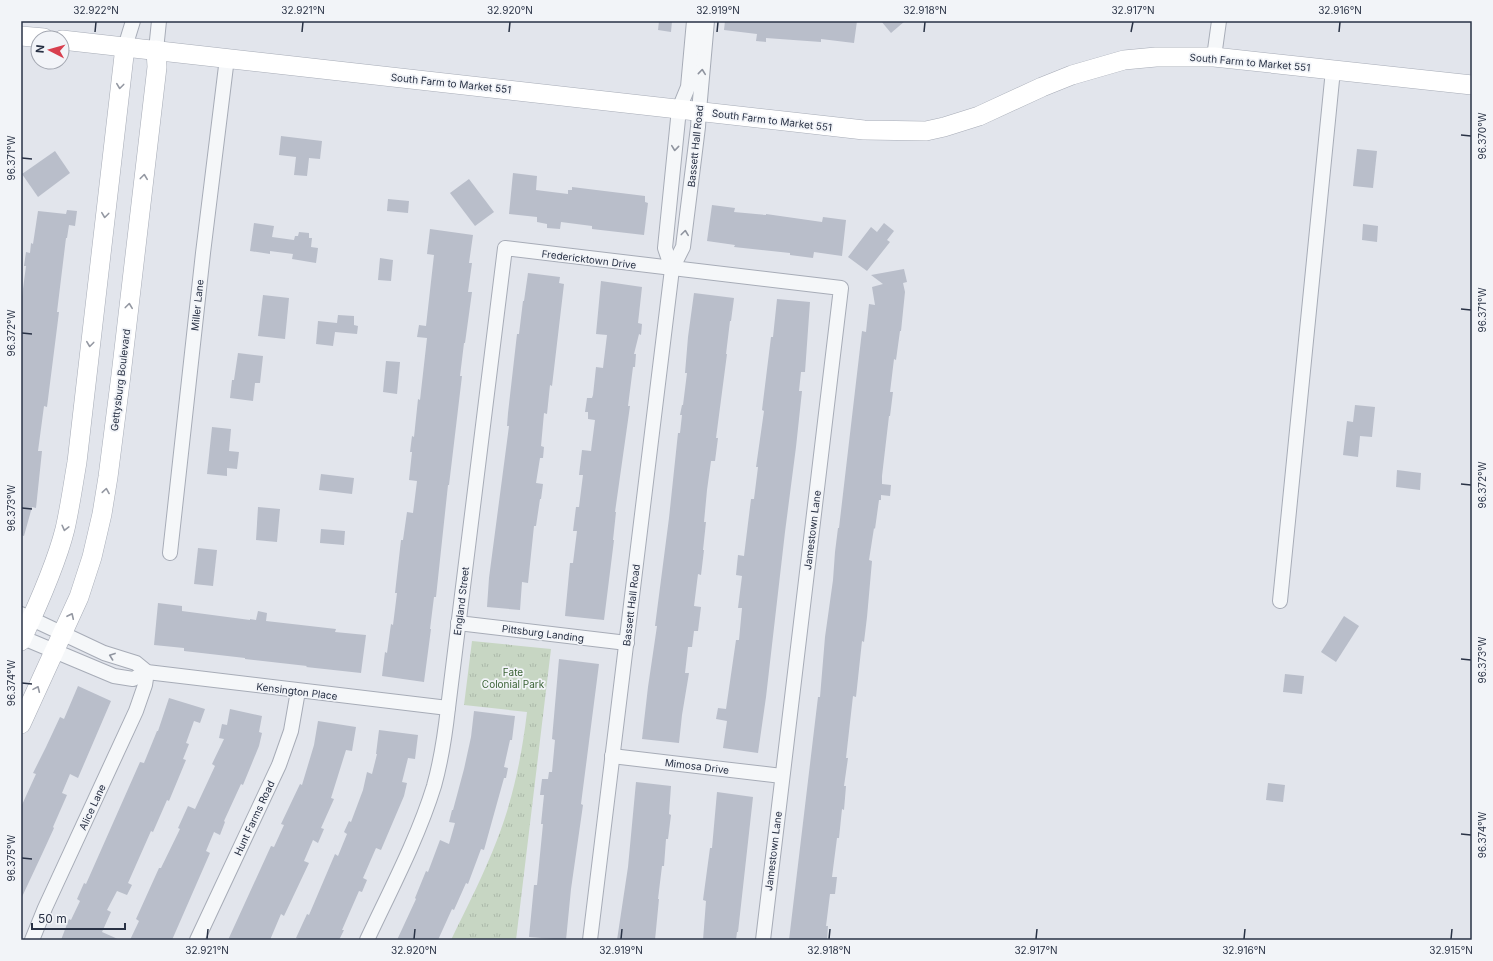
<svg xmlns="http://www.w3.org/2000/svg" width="1493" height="961" font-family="Inter,sans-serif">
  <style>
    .park { fill: url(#park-tufts) }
    .building { fill: #b9beca }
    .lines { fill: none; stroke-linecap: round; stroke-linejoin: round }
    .street-casing { stroke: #a7acb7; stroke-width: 16 }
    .secondary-casing { stroke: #a7acb7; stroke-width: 20 }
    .street { stroke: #f5f7f9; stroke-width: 14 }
    .secondary { stroke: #fff; stroke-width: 19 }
    .oneway { stroke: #8f949f }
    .oneway2 { stroke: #9498a2 }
    .ticks { fill: none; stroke: #293245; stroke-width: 1.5 }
    .labels { text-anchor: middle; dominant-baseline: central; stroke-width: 3.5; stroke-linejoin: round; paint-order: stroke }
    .street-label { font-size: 10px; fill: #293245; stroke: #f2f4f8 }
    .park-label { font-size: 10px; fill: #3b6235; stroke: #f2f4f8 }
    .neatline { fill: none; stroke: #293245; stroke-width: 1.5 }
    .ticks-label { font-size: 10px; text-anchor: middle; fill: #293245 }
  </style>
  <defs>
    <pattern id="park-tufts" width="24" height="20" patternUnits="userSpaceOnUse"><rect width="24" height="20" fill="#c7d6c3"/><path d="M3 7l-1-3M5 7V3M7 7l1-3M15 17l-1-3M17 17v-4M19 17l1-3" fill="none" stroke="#abb8a9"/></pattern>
  </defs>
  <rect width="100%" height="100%" fill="#e2e5ec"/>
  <path class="park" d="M472 641 551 649 516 940H451C467 907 484 874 497 840 513 799 522 755 527 712L464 705Z"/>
  <g class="building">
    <polygon points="659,21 672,21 671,32 658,30"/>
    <polygon points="725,21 857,21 854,43 821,39 821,42 766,38 766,42 756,41 757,34 724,30"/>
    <polygon points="881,21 905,21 891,33"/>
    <polygon points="281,136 322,141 320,159 309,158 307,176 294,175 296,157 279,155"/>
    <polygon points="1357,149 1377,151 1373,188 1353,186"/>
    <polygon points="55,151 70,173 38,197 22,174"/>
    <polygon points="513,173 537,176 536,190 568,194 568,190 572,190 572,187 645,196 645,202 648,203 644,235 592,229 592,226 561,222 560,229 547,228 547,224 537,222 537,217 509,214"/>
    <polygon points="469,179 494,212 475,226 450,193"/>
    <polygon points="388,199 409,201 408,213 387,211"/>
    <polygon points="712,205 735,208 734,212 766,215 766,214 822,222 823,217 846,220 842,256 814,252 813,258 790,255 790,253 734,247 735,245 707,241"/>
    <polygon points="67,210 77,211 75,226 69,225 67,238 66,238 57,312 59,312 47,407 44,406 38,451 42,451 36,508 32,507 24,536 21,535 21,304 26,266 24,266 26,252 30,253 31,243 33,244 38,211 66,214"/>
    <polygon points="254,223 274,226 272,237 294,240 295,236 298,236 299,232 309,233 309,238 312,238 311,247 318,248 316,263 292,259 293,254 270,251 270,254 250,251"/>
    <polygon points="884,223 894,231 887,240 890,242 867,271 848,257 871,227 877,232"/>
    <polygon points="1363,224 1378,226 1377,242 1362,240"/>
    <polygon points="430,229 473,235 469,263 472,263 468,292 472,292 465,343 464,343 460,376 462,376 449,485 448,485 436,597 434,597 430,629 431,629 424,682 382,676 385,652 387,653 391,624 393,625 397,593 395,593 401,540 403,540 407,512 413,513 417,481 409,480 412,452 410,452 412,436 414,437 418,399 420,400 427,338 417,337 419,325 426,326 434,255 427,254"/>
    <polygon points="380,258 393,260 391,281 378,280"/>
    <polygon points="904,269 907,282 903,283 905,292 901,331 900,331 896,360 894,359 890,392 893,392 890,416 889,416 882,476 882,484 891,485 890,496 881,495 881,500 879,500 875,529 874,528 869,560 872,561 867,617 864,642 862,641 856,697 853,696 846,758 848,758 844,786 846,786 844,810 842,809 839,838 837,838 832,877 837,877 835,894 830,894 826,926 828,926 827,940 789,940 818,697 820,697 825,637 833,580 835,552 838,528 839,528 862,331 866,332 869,304 875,305 872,287 883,284 871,275"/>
    <polygon points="528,273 560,277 559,283 564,284 552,386 550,385 547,414 544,413 541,446 544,447 543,458 540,458 536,483 543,484 541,499 540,499 536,526 534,526 528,583 522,582 520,610 487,607 489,578 509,426 507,426 508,413 517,334 519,334 523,301 524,301"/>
    <polygon points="601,281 642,287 638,323 642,324 641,335 639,334 634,354 636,354 635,367 633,367 628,406 630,406 615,512 616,512 613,540 614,540 604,620 565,616 570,563 573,563 577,531 573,531 576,507 579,507 583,475 579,475 582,450 591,451 595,420 588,419 588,412 585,412 587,398 592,398 593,395 596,367 603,368 607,335 596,334"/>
    <polygon points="694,293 734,298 731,321 730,321 726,354 727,354 716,438 718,438 715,461 711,461 707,490 704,522 706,522 703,550 704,550 701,575 698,574 694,606 701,607 698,631 694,631 692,647 688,647 685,673 689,673 682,715 679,743 642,739 648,687 657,626 655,626 669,518 678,433 680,433 682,415 680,415 682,405 683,405 687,373 685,373 688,337"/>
    <polygon points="263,295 289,298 285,339 258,336"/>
    <polygon points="777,299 810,302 805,372 801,372 799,391 802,391 796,447 785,532 766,697 758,753 723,748 727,721 716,719 718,708 726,709 736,640 739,640 742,608 738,608 742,576 736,575 738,555 744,556 751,499 754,499 758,467 756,467 764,411 762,410 771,337 773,337"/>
    <polygon points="338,315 354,316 354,325 358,326 357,334 335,332 333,346 316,344 318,321 337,323"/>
    <polygon points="238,353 263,356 260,383 255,383 253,401 230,398 232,380 234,380"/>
    <polygon points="386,361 400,362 397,394 383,392"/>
    <polygon points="1355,405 1375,407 1372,437 1360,436 1358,457 1343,455 1347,421 1353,422"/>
    <polygon points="212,427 231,429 229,451 239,452 237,469 227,468 227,476 207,474"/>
    <polygon points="1397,470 1421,473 1420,490 1396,487"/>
    <polygon points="321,474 354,478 352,494 319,490"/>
    <polygon points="258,507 280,509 277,542 256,540"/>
    <polygon points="321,529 345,531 344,545 320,543"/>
    <polygon points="198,548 217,550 213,586 194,584"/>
    <polygon points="158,603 182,606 182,611 250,620 250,619 256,620 258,611 267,613 266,621 336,629 335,632 366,635 361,673 306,667 307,666 245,659 245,658 184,651 184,648 154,645"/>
    <polygon points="1344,616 1359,626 1336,662 1321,652"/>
    <polygon points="559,659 599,664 581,804 583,805 571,889 566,940 529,937 534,885 537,885 543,824 541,824 544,795 540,795 542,779 548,779 549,772 552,772 555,740 552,739"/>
    <polygon points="1285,674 1304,676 1302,694 1283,692"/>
    <polygon points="78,686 111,701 78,778 70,774 62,793 67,795 53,827 54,828 43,852 21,899 21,807 36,774 33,773 46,747 60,717 64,719"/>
    <polygon points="169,698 205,709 200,723 194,721 186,743 189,744 183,759 186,760 169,801 167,800 153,832 151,831 128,883 132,885 127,895 117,891 107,910 111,912 102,932 120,940 61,940 69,919 71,920 80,901 77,899 84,883 86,884 140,762 144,763 157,731 158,731"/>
    <polygon points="230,709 262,716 259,732 262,733 259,746 243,785 241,784 224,821 225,822 220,835 214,832 206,851 210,853 172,940 130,940 139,921 136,919 159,868 161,868 180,829 178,828 188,806 195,809 215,766 212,764 224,739 219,738 222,724 227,725"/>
    <polygon points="474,711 515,716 512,740 510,740 504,767 508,768 506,778 504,778 484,850 481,849 468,884 466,883 454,910 452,909 438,940 397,940 416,899 415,898 426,871 428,872 440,840 449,844 455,823 449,822 452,810 453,810 464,769 471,737"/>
    <polygon points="318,721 356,727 352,751 346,750 331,798 334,799 321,828 324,829 318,843 313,840 304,861 309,863 284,916 281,914 270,940 228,940 271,846 274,847 284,825 281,824 300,784 302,785 314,745"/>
    <polygon points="379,730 418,735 415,759 408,758 402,782 407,783 404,796 381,850 376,848 363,878 367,880 362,892 359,891 342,930 344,930 339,940 302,940 296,938 307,914 309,915 335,854 338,856 347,834 344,832 349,821 351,822 363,790 367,772 372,774 377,754 376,754"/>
    <polygon points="636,782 671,786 669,814 671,815 668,839 666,839 664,866 662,866 658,899 659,899 655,940 617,940 628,867"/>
    <polygon points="1268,783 1285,785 1283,802 1266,800"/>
    <polygon points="717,792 753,797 738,932 737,932 736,940 703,940 706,901 703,900 710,848 712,848"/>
  </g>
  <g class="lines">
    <defs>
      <g id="street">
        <polyline points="125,47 133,21"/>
        <polyline points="156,50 159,21"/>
        <polyline points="1214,57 1219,21"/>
        <polyline points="672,269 665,248 679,109 688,87 694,21"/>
        <polyline points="170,553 203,253 227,58"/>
        <polyline points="1280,601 1333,70"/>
        <polyline points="21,614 104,653 136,663 147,672 448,708"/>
        <polyline points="458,623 627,643"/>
        <polyline points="21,637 114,676 133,679 147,672"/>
        <polyline points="612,756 782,776"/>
        <polyline points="32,940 45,908 136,711 145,685 147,672"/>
        <polyline points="197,940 279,765 291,731 298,691"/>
        <path d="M367 940C390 891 418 838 434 786 441 761 445 735 448 708L505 248 841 288 763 940"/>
        <polyline points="590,940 672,269 683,247 698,127 699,111 707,21"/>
      </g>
      <g id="secondary">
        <polyline points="21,36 44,38"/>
        <polyline points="62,40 864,130 926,131 944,127 979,116 1042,87 1072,75 1124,60 1156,57 1214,57 1472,85"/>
        <path d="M21 641C37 607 56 565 65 529 70 507 73 485 77 462L125 47"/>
        <polyline points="21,724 79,597 92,557 102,514 108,477 121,375 157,67 156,50"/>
      </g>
    </defs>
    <use href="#street" class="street-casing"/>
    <use href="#secondary" class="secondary-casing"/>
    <use href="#street" class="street"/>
    <use href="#secondary" class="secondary"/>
  </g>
  <defs><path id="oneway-chevron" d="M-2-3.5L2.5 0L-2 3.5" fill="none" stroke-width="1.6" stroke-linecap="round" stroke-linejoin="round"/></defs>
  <g class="oneway">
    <use href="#oneway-chevron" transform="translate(702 72) rotate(-84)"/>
    <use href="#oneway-chevron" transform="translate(675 148) rotate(96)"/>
    <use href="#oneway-chevron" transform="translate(685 233) rotate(-83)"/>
    <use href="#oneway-chevron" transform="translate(112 656) rotate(-160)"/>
  </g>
  <g class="oneway2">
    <use href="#oneway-chevron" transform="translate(120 86) rotate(97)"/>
    <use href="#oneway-chevron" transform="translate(144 177) rotate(-83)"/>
    <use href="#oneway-chevron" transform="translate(105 215) rotate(97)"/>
    <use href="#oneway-chevron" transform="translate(129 306) rotate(-83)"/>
    <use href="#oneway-chevron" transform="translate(90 344) rotate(97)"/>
    <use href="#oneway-chevron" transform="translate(106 491) rotate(-81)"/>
    <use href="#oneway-chevron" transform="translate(65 528) rotate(104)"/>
    <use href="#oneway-chevron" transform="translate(71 616) rotate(-65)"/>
    <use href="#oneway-chevron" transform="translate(37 689) rotate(-66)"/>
  </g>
  <path class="ticks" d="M95 32 96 22M302 32 303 22M509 32 510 22M717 32 718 22M924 32 925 22M1131 32 1133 22M1339 32 1340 22M1461 135 1471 136M22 158 32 159M1461 309 1471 310M22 333 32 334M1461 484 1471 485M22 508 32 509M1461 659 1471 660M22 683 32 684M1461 834 1471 835M22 858 32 859M207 939 208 929M414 939 415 929M621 939 622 929M829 939 830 929M1036 939 1037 929M1244 939 1245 929M1451 939 1452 929"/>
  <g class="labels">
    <g class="street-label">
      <text transform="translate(1250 62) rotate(5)">South Farm to Market 551</text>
      <text transform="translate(451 83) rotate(6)">South Farm to Market 551</text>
      <text transform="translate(772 120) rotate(7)">South Farm to Market 551</text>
      <text transform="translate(695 146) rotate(-84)">Bassett Hall Road</text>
      <text transform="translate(589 259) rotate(7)">Fredericktown Drive</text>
      <text transform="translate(197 305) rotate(-84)">Miller Lane</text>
      <text transform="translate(120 380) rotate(-83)">Gettysburg Boulevard</text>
      <text transform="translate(812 530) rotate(-83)">Jamestown Lane</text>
      <text transform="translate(461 601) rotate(-83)">England Street</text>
      <text transform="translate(631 605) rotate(-83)">Bassett Hall Road</text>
      <text transform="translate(543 633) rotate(7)">Pittsburg Landing</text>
      <text transform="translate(297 691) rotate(7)">Kensington Place</text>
      <text transform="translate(697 766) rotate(7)">Mimosa Drive</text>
      <text transform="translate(92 807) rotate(-65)">Alice Lane</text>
      <text transform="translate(254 818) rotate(-65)">Hunt Farms Road</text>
      <text transform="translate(773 851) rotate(-83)">Jamestown Lane</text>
    </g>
    <g class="park-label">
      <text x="513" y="672">Fate<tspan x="513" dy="12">Colonial Park</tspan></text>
    </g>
  </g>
  <rect width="1493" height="961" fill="none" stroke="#f2f4f8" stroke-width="44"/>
  <g transform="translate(50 50) rotate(276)"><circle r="19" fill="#f2f4f8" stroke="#a2a6b0"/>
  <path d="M0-3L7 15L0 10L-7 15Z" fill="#d83f4e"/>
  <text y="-6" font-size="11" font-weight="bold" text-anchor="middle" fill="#293245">N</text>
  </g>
  <path d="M32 923v6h93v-6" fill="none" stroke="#293245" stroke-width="2"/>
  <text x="38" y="923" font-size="12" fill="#293245" stroke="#f2f4f8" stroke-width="3" paint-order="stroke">50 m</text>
  <rect x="22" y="22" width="1449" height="917" class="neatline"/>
  <g class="ticks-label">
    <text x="96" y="14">32.922°N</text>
    <text x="303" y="14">32.921°N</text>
    <text x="510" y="14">32.920°N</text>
    <text x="718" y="14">32.919°N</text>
    <text x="925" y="14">32.918°N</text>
    <text x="1133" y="14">32.917°N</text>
    <text x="1340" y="14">32.916°N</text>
    <text transform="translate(1482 136) rotate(-90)" y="4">96.370°W</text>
    <text transform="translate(11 158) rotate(-90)" y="4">96.371°W</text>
    <text transform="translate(1482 310) rotate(-90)" y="4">96.371°W</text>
    <text transform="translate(11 333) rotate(-90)" y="4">96.372°W</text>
    <text transform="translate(1482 485) rotate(-90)" y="4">96.372°W</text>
    <text transform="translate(11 508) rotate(-90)" y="4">96.373°W</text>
    <text transform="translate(1482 660) rotate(-90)" y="4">96.373°W</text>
    <text transform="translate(11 683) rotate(-90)" y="4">96.374°W</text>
    <text transform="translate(1482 835) rotate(-90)" y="4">96.374°W</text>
    <text transform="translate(11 858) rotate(-90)" y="4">96.375°W</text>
    <text x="207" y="954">32.921°N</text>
    <text x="414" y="954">32.920°N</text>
    <text x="621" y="954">32.919°N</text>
    <text x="829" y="954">32.918°N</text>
    <text x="1036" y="954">32.917°N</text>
    <text x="1244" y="954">32.916°N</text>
    <text x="1451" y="954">32.915°N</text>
  </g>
</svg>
